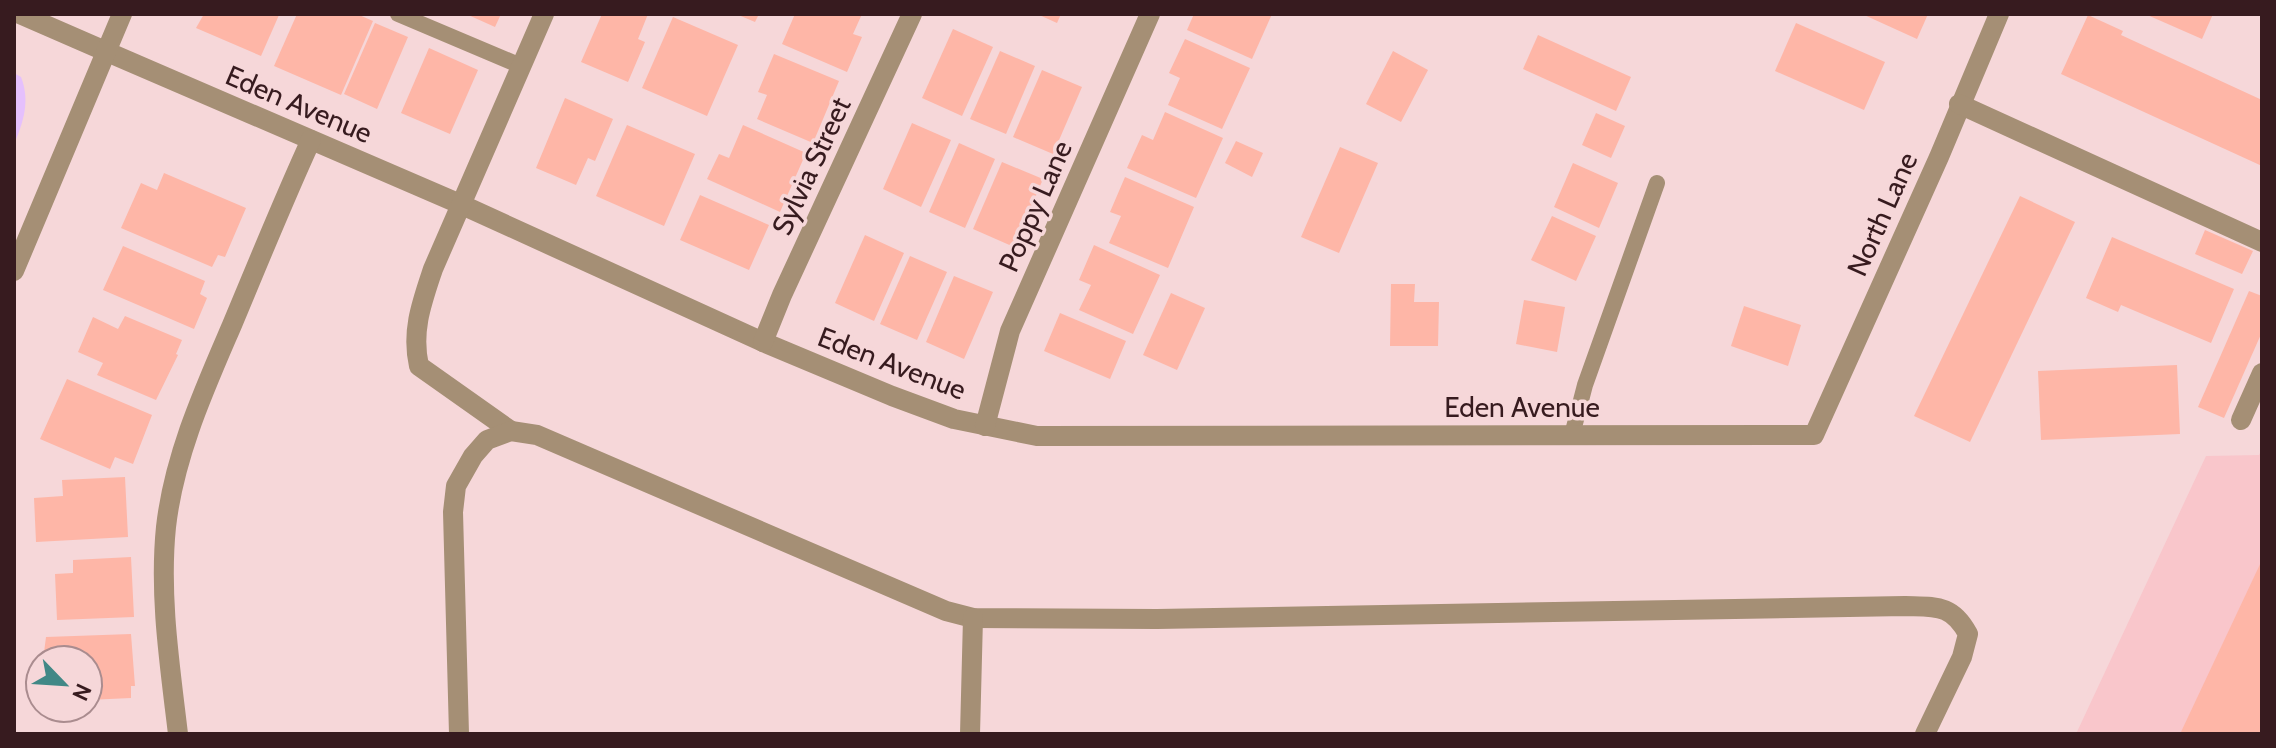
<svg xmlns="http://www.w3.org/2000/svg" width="2276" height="748" font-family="Cabin,sans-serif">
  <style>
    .built { fill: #f9c6cb }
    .green { fill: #e5c0fd }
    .building { fill: #feb6a7 }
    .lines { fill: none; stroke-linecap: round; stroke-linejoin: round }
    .service { stroke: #a58f75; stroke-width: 16 }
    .minor { stroke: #a58f75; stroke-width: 20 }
    .tertiary { stroke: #a58f75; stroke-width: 20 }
    .labels { text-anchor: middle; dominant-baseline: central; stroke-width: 7; stroke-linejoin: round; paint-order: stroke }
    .street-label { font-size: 28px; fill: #371b1f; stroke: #f6d7d9 }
  </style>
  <rect width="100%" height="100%" fill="#f6d7d9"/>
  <polygon class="built" points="2262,449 2262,734 2076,734 2206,456 2259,455"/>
  <path class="green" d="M14 73 21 77C30 100 24 121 14 144Z"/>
  <g class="building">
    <polygon points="204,14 277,14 279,15 261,56 196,28"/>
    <polygon points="297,14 357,14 373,21 341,95 274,66"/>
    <polygon points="466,14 501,14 495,27"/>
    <polygon points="602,14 648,14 638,39 645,42 628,82 581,62"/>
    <polygon points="736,14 759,14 755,22"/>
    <polygon points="795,14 862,14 853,34 862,37 847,72 782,44"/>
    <polygon points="1037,14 1061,14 1057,23"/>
    <polygon points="1194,14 1272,14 1252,59 1187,30"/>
    <polygon points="1862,14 1928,14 1917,39"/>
    <polygon points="2145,14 2213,14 2202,39"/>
    <polygon points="2088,15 2123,31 2121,35 2262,100 2262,166 2061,74"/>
    <polygon points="673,17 738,45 707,116 642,88"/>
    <polygon points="375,23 408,37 377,109 344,94"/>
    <polygon points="1796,23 1885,62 1864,110 1775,71"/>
    <polygon points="953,29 993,47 962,116 922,98"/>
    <polygon points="1538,35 1631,77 1616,111 1523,69"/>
    <polygon points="1185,39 1250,68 1222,129 1168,105 1180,78 1169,73"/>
    <polygon points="429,48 478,70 450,134 401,113"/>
    <polygon points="1000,51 1035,66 1006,134 970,119"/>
    <polygon points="1393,51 1428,70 1401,122 1366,104"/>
    <polygon points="774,54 839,81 813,143 757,119 767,95 758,92"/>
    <polygon points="1042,70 1082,87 1053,154 1013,137"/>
    <polygon points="565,98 613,119 595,161 588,158 576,185 536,168"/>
    <polygon points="1165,112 1223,138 1196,198 1127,168 1142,135 1153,140"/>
    <polygon points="1596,113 1625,126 1611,158 1582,145"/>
    <polygon points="912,123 951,140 921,207 883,189"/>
    <polygon points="627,125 695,154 664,226 596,196"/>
    <polygon points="743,125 806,153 780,212 707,179 719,154 729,158"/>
    <polygon points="1236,141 1263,153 1252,177 1225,163"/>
    <polygon points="959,143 995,159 965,228 929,212"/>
    <polygon points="1340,147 1378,163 1339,253 1301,237"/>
    <polygon points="1002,162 1043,179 1014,247 973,229"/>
    <polygon points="1573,163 1618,183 1599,228 1554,207"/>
    <polygon points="164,173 246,208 225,257 218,255 212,267 121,228 141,183 157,190"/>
    <polygon points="1125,177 1194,207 1168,268 1109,243 1121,216 1110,212"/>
    <polygon points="700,195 769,225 749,270 680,240"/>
    <polygon points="2020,196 2075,222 1970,442 1914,416"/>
    <polygon points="1552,216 1596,236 1576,281 1531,260"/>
    <polygon points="2205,230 2253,251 2242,274 2195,254"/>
    <polygon points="865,235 904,253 874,321 835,303"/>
    <polygon points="2112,237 2234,289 2211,343 2121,305 2118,312 2086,298"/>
    <polygon points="1094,245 1160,275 1133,334 1079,310 1091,285 1079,280"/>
    <polygon points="123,246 205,281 200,294 207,298 194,329 103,290"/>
    <polygon points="910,256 947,272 917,340 880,324"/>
    <polygon points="954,276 993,292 964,359 926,342"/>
    <polygon points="1391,284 1415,284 1414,302 1439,302 1438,346 1390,346"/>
    <polygon points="2249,291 2262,296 2262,332 2224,418 2198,407"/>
    <polygon points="1171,293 1205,308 1177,370 1143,355"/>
    <polygon points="1524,300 1565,307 1557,352 1516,344"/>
    <polygon points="1744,306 1801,325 1788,366 1731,346"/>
    <polygon points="1060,313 1126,341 1110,379 1044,351"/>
    <polygon points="125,316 182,340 176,354 178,355 156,400 97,375 103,363 78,352 93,317 118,329"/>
    <polygon points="2177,365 2180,434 2041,440 2038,371"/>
    <polygon points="67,379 152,415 133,464 115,457 110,469 40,439"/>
    <polygon points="125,477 128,537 36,542 34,498 63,496 62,480"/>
    <polygon points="131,557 134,617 57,620 55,574 73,573 73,560"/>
    <polygon points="2262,560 2262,734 2180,734"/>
    <polygon points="131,634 135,686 131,686 131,698 88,700 88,660 43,660 46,637"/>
  </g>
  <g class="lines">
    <g class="service">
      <polyline points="398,14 521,66"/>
      <polyline points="1572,435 1585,385 1657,183"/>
    </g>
    <g class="minor">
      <polyline points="105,51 460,204 763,342 892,396 954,419 1037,436 1814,435 1939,157 1999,14"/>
      <polyline points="1959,104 2262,242"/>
      <polyline points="763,342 782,295 912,14"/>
      <polyline points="2241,420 2262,373"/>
      <polyline points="985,426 1010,331 1150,14"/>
      <path d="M511 431 419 366C411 331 422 302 433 269L544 14"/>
      <path d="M178 734C170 666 159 596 166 527 174 456 204 390 232 325 258 263 283 201 311 140"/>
      <path d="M459 734 453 512 456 486 473 456 487 440 511 431 537 435 946 611 973 618 1157 619 1905 606C1936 607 1952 604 1968 634L1962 657 1925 734"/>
      <polyline points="970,734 973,618"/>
    </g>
    <g class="tertiary">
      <polyline points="20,14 105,51"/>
      <polyline points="14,271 122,14"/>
    </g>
  </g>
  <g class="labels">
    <g class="street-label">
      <text transform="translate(299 104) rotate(23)">Eden Avenue</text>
      <text transform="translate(811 166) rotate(-65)">Sylvia Street</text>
      <text transform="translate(1035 206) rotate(-66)">Poppy Lane</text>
      <text transform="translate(1882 214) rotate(-66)">North Lane</text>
      <text transform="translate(892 363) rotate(21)">Eden Avenue</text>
      <text x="1522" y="407">Eden Avenue</text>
    </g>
  </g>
  <rect width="2276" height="748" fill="none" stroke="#371b1f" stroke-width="32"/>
  <g transform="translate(64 684) rotate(115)"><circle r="38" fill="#f6d7d9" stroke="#aa8c8f" stroke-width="2"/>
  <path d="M0-6L14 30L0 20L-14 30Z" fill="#418886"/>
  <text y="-12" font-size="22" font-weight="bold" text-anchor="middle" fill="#371b1f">N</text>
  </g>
</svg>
